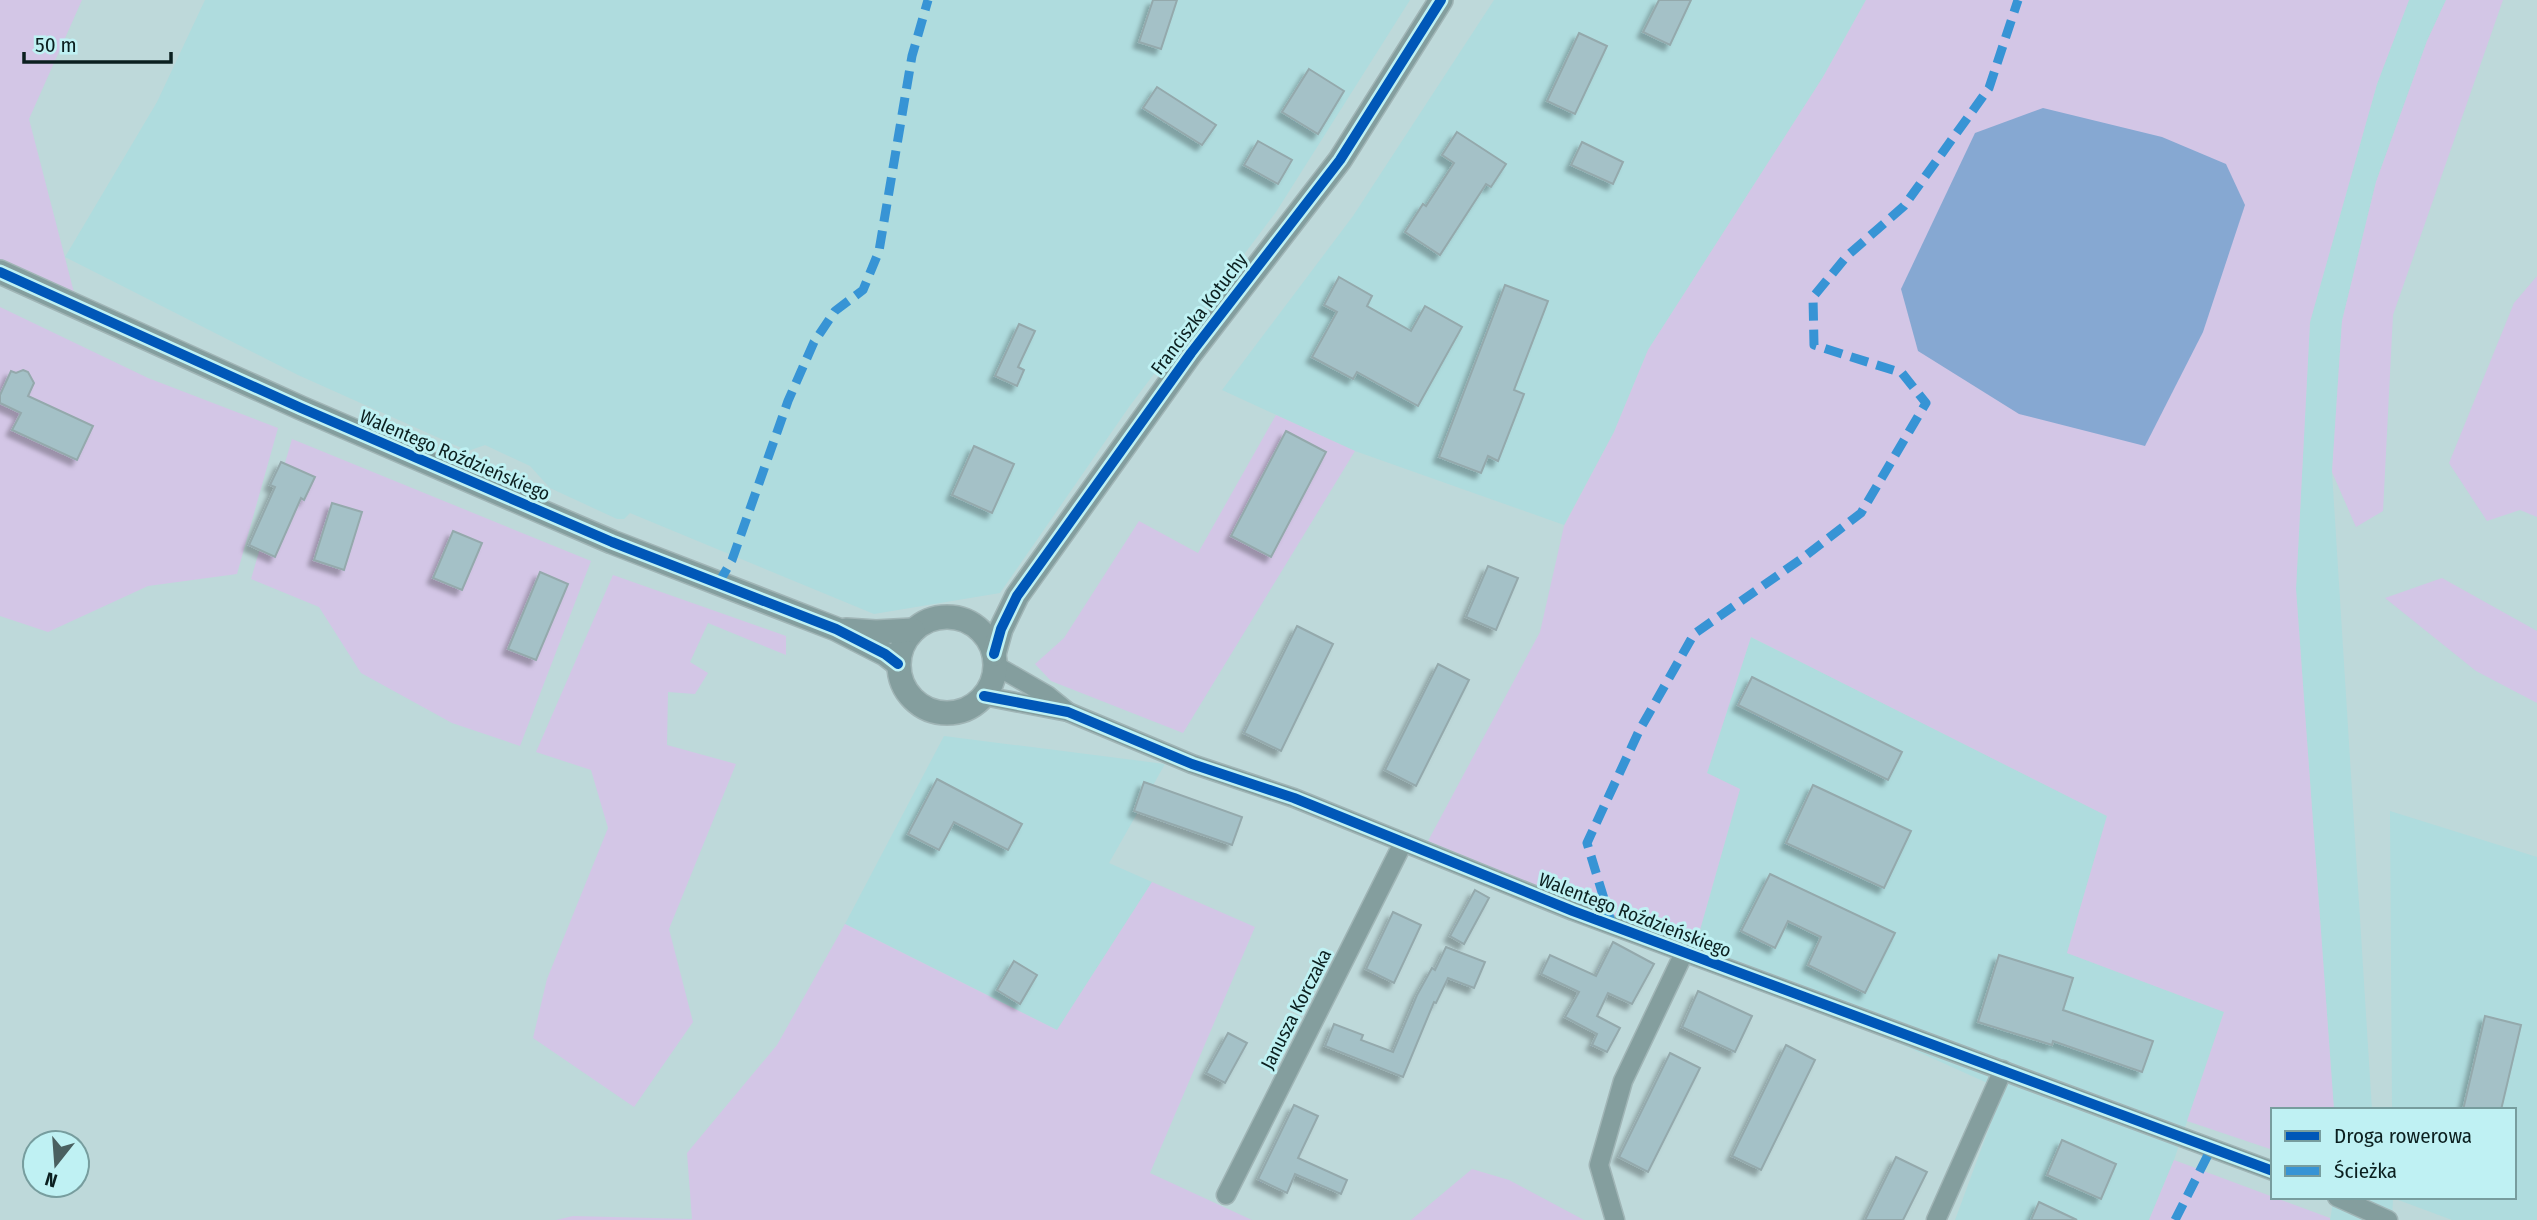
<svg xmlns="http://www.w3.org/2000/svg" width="2537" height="1220" font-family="'Fira Sans Condensed',sans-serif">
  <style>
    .built { fill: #afdcde }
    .green { fill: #d3c6e6 }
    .water { fill: #86a8d2 }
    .building { fill: #a4c1c7; stroke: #94a9ac; stroke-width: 2; filter: url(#shadow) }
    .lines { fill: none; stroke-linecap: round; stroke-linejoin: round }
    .minor-casing { stroke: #a0b5b6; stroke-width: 21 }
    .tertiary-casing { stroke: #a0b5b6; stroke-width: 26 }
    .minor { stroke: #849e9e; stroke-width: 18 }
    .tertiary { stroke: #849e9e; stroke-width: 23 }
    .quiet { stroke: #3794d5; stroke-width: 9; stroke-dasharray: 18 9; stroke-linecap: butt }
    .cycleway-casing { stroke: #bff1f3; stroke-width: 15 }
    .cycleway { stroke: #0057b8; stroke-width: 10 }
    .labels { text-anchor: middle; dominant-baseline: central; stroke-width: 6; stroke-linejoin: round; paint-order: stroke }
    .street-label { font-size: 19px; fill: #0b1f1f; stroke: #bff1f3 }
  </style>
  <defs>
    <filter id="shadow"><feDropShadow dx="-5.5" dy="5.5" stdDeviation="2" flood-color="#0004"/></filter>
  </defs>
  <rect width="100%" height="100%" fill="#bed9da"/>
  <g class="built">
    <polygon points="205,0 1410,0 1276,212 1129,407 1000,593 874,614 630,513 624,519 617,519 550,488 530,466 485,445 468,451 298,375 65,257 157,102"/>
    <polygon points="1494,0 1866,0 1823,77 1648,350 1614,432 1564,525 1355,451 1222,390 1353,216"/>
    <polygon points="2409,0 2446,0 2427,41 2376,182 2342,321 2332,472 2372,1110 2334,1110 2296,589 2310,322 2377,84"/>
    <polygon points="1751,637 2107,816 2067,953 2224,1012 2174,1160 2149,1220 1955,1220 2003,1090 1694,951 1740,789 1707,773"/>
    <polygon points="944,736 1165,764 1109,863 1152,882 1057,1030 845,924"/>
    <polygon points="2390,811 2537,857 2537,1220 2452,1220 2393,1198 2392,1220 2330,1220 2334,1197 2514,1197 2514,1110 2392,1110"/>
  </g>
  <g class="green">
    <polygon points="0,0 82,0 29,119 78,308 0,271"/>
    <polygon points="1866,0 2409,0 2377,84 2310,322 2296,589 2334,1110 2273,1110 2273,1150 2187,1121 2224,1012 2067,953 2107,816 1751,637 1707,773 1740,789 1694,951 1428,841 1540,632 1564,526 1614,432 1648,350 1823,77"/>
    <polygon points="2446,0 2503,0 2393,315 2383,511 2356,527 2332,472 2342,321 2376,182 2427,41"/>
    <polygon points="2537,276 2537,517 2520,510 2487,521 2449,463 2514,303"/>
    <polygon points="0,307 148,378 278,428 237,574 148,586 48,632 0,616"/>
    <polygon points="1276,415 1355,451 1183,733 1051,681 1035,664 1064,638 1139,521 1198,553"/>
    <polygon points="292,439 591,561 520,746 452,723 361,673 319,607 251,579"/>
    <polygon points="613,575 786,636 786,655 708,623 690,662 708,673 695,694 668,692 667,745 736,764 669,929 693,1022 634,1107 533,1038 547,979 608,828 591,770 536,752"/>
    <polygon points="2442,578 2537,631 2537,703 2476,671 2385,598"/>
    <polygon points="1152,882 1255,927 1150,1173 1252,1220 556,1220 573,1216 692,1219 687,1153 777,1045 845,924 1057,1030"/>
    <polygon points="2174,1160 2330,1218 2330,1220 2149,1220"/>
    <polygon points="1472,1169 1509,1180 1584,1220 1411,1220"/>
  </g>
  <polygon class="water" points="2043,108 2162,137 2226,164 2245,205 2203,332 2145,446 2019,414 1918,351 1901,289 1975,133"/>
  <g class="building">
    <polygon points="1153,0 1177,0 1161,49 1139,42"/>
    <polygon points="1659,0 1691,0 1670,45 1643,32"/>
    <polygon points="1579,33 1607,46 1575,114 1547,101"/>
    <polygon points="1309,69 1344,91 1318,134 1282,112"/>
    <polygon points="1157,87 1216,125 1202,145 1143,108"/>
    <polygon points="1457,132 1506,164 1491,187 1486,184 1440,255 1405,232 1423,204 1426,206 1454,163 1442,155"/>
    <polygon points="1258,141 1292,160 1278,184 1244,165"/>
    <polygon points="1582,142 1623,162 1613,184 1571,165"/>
    <polygon points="1339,277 1372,296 1367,306 1411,331 1425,306 1462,327 1418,406 1357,372 1353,379 1312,357 1337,312 1324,305"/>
    <polygon points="1505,285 1548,301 1514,390 1524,394 1498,461 1488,456 1481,473 1439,457"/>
    <polygon points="1019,324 1035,331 1018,367 1024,370 1017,386 995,376"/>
    <polygon points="23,370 28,372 34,383 28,396 93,426 77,460 12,430 21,413 0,403 0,395 11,371 16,373"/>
    <polygon points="1286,431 1326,452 1271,557 1231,536"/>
    <polygon points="974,446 1014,464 992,513 952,495"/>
    <polygon points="281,462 315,477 304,500 301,498 275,557 249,545 275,487 270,485"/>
    <polygon points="332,503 362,512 344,570 314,560"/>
    <polygon points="453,531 482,543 462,590 433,578"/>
    <polygon points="1488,566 1518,578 1496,630 1466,617"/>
    <polygon points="540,572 568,584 536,660 508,649"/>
    <polygon points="1297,626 1333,644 1281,751 1244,733"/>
    <polygon points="1438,664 1469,680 1416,786 1385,770"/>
    <polygon points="1752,677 1902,752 1888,780 1738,705"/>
    <polygon points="937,779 1022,824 1008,850 954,822 939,850 908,834"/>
    <polygon points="1144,782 1242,817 1232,845 1134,811"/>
    <polygon points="1813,785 1911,831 1884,888 1786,843"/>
    <polygon points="1770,874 1895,933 1865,993 1808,965 1821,937 1788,921 1775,948 1741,931"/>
    <polygon points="1475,890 1489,898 1464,944 1450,936"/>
    <polygon points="1393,912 1421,925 1394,983 1366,969"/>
    <polygon points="1613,942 1654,964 1632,1004 1608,993 1597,1016 1620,1028 1607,1052 1592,1045 1597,1034 1565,1017 1579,992 1541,974 1550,955 1596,976"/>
    <polygon points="1446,947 1485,962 1474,988 1448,978 1436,1003 1434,1002 1403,1077 1325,1046 1334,1024 1363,1035 1361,1040 1393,1052 1417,995 1432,968 1435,970"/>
    <polygon points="1999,955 2073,978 2063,1010 2153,1041 2142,1072 2053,1041 2052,1045 1978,1022"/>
    <polygon points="1014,961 1037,975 1020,1004 997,990"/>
    <polygon points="1698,991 1752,1016 1735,1052 1682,1027"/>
    <polygon points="2485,1016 2521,1025 2501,1110 2463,1110"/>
    <polygon points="1228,1033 1247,1043 1225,1083 1206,1073"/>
    <polygon points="1786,1045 1815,1060 1761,1170 1732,1156"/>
    <polygon points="1670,1053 1700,1068 1648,1172 1619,1157"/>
    <polygon points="1294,1105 1318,1116 1298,1158 1347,1180 1341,1194 1295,1174 1287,1193 1258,1179"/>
    <polygon points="2062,1140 2116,1164 2101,1199 2047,1175"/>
    <polygon points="1896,1157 1927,1172 1903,1220 1865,1220"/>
    <polygon points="2039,1202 2077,1220 2031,1220"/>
  </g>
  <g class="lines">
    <defs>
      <g id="minor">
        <polyline points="995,665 1047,695 1068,712"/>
        <polyline points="984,696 1068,712 1192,764 1294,798 1573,911 2273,1171"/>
        <polyline points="1226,1195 1403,843"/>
        <polyline points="2337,1197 2388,1220"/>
        <polyline points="1615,1220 1599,1165 1623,1081 1684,953"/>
        <polyline points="1936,1220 2003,1070"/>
      </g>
      <g id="tertiary">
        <polyline points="0,272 301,408 612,542 836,629 885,654 898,664"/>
        <circle cx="947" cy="665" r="48"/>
        <polyline points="846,630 876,632 913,630"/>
        <polyline points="994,654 1001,629 1017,596 1191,353 1340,160 1441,0"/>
      </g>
    </defs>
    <use href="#minor" class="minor-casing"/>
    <use href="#tertiary" class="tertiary-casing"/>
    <use href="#minor" class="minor"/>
    <use href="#tertiary" class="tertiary"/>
    <g class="quiet">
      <polyline points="718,584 732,560 788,401 814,342 835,311 863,290 879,251 912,56 928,0"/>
      <polyline points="1612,925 1587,843 1639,731 1694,634 1804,557 1861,513 1926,403 1902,373 1814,345 1813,297 1847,256 1904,206 1989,88 2018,0"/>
      <polyline points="2175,1220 2211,1149"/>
    </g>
    <defs>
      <g id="cycleway">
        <polyline points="0,272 301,408 612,542 836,629 885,654 898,664"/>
        <polyline points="994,654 1001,629 1017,596 1191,353 1340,160 1441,0"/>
        <polyline points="984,696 1068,712 1192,764 1294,798 1573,911 2273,1171"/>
      </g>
    </defs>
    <use href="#cycleway" class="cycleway-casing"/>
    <use href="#cycleway" class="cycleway"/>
  </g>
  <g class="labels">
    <g class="street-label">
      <text transform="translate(1199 314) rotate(-53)">Franciszka Kotuchy</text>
      <text transform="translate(455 455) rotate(23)">Walentego Roździeńskiego</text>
      <text transform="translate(1635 915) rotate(21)">Walentego Roździeńskiego</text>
      <text transform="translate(1296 1009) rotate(-63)">Janusza Korczaka</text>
    </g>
  </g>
  <rect x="2271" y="1108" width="245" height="91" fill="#bff1f3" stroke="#779d9e" stroke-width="2"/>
  <rect x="2285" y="1131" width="35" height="10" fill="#0057b8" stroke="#779d9e" stroke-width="2"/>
  <text x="2334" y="1143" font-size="21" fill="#0b1f1f">Droga rowerowa</text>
  <rect x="2285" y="1166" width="35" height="10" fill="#3794d5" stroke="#779d9e" stroke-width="2"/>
  <text x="2334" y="1178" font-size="21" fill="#0b1f1f">Ścieżka</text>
  <g transform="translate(56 1164) rotate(197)"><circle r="33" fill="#bff1f3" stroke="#779d9e" stroke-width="2"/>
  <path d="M0-5L12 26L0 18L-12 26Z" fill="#4a6060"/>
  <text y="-10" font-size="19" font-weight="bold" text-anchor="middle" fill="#0b1f1f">N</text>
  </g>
  <path d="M24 52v10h147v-10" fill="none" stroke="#0b1f1f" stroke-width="3.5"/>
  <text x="35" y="52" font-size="21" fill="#0b1f1f" stroke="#bff1f3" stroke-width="5" paint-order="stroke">50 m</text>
</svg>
